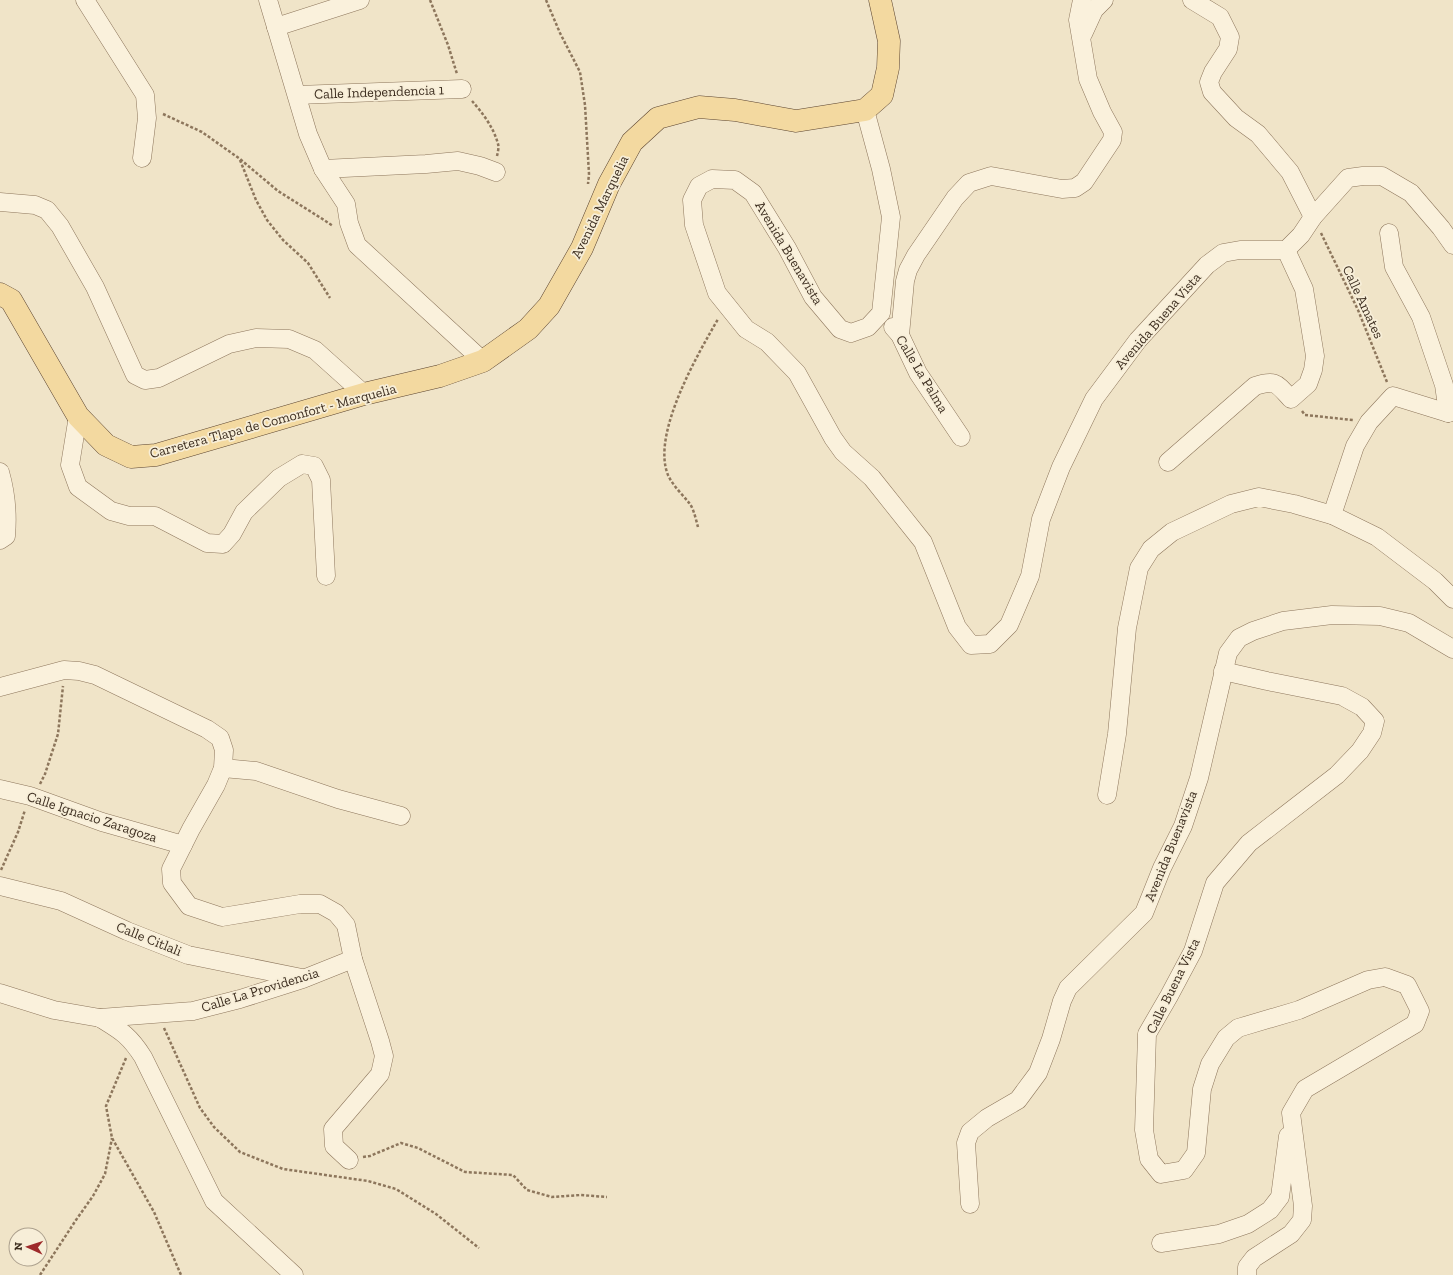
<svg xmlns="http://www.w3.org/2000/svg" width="1453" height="1275" font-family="'Zilla Slab',serif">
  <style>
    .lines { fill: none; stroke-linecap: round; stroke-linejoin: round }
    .minor-casing { stroke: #8d765c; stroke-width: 19 }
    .major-casing { stroke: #5b4430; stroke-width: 23 }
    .path { stroke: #8d765c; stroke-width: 2.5; stroke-dasharray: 3 2; stroke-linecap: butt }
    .minor { stroke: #faf1dc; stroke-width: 18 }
    .major { stroke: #f3d9a0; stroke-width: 22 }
    .labels { text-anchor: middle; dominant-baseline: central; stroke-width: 3.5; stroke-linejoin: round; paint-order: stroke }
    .street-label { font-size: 14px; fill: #3d2e20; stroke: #f7eed8 }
  </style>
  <rect width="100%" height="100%" fill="#f0e4c8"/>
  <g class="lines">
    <defs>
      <g id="minor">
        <polyline points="85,0 145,95 147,118 142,158"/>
        <polyline points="268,0 308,134 323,169 346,204 349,223 357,245 483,361"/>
        <polyline points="1192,0 1220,17 1230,37 1228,49 1213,72 1209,82 1212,92 1236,118 1258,134 1290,172 1313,217"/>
        <polyline points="276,27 360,0"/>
        <polyline points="1083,34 1094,10 1104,0"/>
        <polyline points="297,95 462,89"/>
        <polyline points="865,110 881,169 891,217 881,313 868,327 851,333 840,329 813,297 787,248 753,193 735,180 712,179 699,186 692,200 694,225 717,293 746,329 767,342 797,373 833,438 843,452 872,478 923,542 957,627 971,645 990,644 1009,625 1030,576 1041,519 1061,467 1094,399 1138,340 1207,265 1223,253 1240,250 1286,250 1301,235 1313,217 1348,178 1363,176 1382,176 1411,193 1441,228 1453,245"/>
        <polyline points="323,169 426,164 458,161 480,166 496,172"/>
        <polyline points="0,202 35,205 47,210 60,226 95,287 135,375 145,380 159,378 229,344 256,338 289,339 315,350 364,394"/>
        <polyline points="1389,233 1394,267 1421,317 1444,385 1448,413"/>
        <polyline points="893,327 900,335 918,373 961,437"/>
        <polyline points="900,335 905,281 908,270 916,255 955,198 969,183 991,176 1062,189 1075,188 1084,182 1112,140 1113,132 1102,112 1088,79 1078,20 1082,0"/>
        <polyline points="78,416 70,465 78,487 111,511 129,516 155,516 207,543 223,544 232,534 244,512 279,478 302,464 314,466 321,480 326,576"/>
        <path d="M1168 462 1255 386C1276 379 1277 384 1291 399L1308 384 1313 370 1315 356 1304 289 1286 250"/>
        <path d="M0 472C6 493 8 514 6 536L0 540"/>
        <polyline points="1332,515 1355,446 1369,422 1393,396 1448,413 1453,411"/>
        <polyline points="1223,671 1267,681 1342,696 1362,707 1375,721 1372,733 1360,751 1337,775 1249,843 1215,883 1193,951 1169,996 1147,1034 1144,1130 1149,1159 1161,1174 1184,1170 1196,1153 1202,1089 1210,1064 1226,1038 1238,1028 1299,1010 1368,980 1385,977 1407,985 1420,1011 1415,1024 1305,1089 1291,1113 1303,1206 1302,1220 1291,1234 1254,1258 1247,1267 1247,1275"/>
        <polyline points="0,687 64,670 79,671 95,675 207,729 220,738 224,750 223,768 216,785 191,829 171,869 172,883 189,906 222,917 300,904 320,904 336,913 346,925 353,959 380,1041 384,1056 380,1074 333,1129 334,1146 349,1160"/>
        <polyline points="223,768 256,771 338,799 401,816"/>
        <polyline points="0,789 30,796 102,822 183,845"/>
        <polyline points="1107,795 1117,734 1127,628 1139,568 1151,549 1172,532 1231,504 1259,497 1294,504 1332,515 1377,537 1435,581 1453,599"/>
        <polyline points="0,886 61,901 127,931 188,955 302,978"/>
        <polyline points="0,993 54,1010 100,1018 193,1011 240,999 303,979 353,959"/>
        <path d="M100 1018C121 1031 129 1035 143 1057L214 1201 294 1275"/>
        <polyline points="970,1204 966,1143 970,1132 987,1118 1018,1100 1038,1073 1051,1039 1062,1001 1068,988 1144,913 1162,868 1183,826 1199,778 1228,653 1239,638 1253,631 1283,621 1332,615 1380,616 1409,623 1453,649"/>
        <polyline points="1161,1243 1219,1234 1248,1224 1270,1210 1280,1197 1288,1136"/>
      </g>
      <polyline id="major" points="0,294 11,300 78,416 106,445 131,457 156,455 364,394 440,376 483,361 528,329 549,306 582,248 609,184 632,142 658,118 699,107 735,110 796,121 865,110 882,95 888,68 889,41 880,0"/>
    </defs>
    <use href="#minor" class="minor-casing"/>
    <use href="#major" class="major-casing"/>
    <g class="path">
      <polyline points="430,0 448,45 457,74"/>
      <polyline points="546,0 560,33 580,72 585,105 589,174 588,184"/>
      <path d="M472 101C482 112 494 128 498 144 499 147 498 152 497 156"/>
      <polyline points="163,114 202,132 240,159 278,191 324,220 333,226"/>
      <polyline points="240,160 256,200 267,220 283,240 308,263 330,298"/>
      <polyline points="1321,233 1358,310 1387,382"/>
      <polyline points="1302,411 1305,415 1353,420"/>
      <path d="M698 527C696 520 694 510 690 504 683 495 673 486 668 475 651 434 698 354 718 319"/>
      <polyline points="40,784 45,774 58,734 63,686"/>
      <polyline points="1,870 18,832 25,810"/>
      <polyline points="164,1028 200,1108 214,1127 240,1152 283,1169 368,1181 396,1189 436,1214 479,1248"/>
      <polyline points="126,1058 106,1106 112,1138 154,1212 181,1275"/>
      <polyline points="363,1157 370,1156 401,1143 418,1148 465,1172 513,1175 527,1190 552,1197 581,1195 607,1197"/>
      <polyline points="40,1275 76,1220 93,1196 105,1174 112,1138"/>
    </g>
    <use href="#minor" class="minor"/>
    <use href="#major" class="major"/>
  </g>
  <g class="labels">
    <g class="street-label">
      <text transform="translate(379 92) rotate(-2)">Calle Independencia 1</text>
      <text transform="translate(600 207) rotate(-64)">Avenida Marquelia</text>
      <text transform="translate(789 253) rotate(59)">Avenida Buenavista</text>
      <text transform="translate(1363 302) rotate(65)">Calle Amates</text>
      <text transform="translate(1158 321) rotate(-49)">Avenida Buena Vista</text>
      <text transform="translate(922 374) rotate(59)">Calle La Palma</text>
      <text transform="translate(273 421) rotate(-15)">Carretera Tlapa de Comonfort - Marquelia</text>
      <text transform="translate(92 817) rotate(18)">Calle Ignacio Zaragoza</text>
      <text transform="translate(1171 846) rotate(-68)">Avenida Buenavista</text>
      <text transform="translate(149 939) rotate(22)">Calle Citlali</text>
      <text transform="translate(1173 986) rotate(-64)">Calle Buena Vista</text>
      <text transform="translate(260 990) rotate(-17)">Calle La Providencia</text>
    </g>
  </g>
  <g transform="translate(28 1247) rotate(273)"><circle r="19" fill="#f7eed8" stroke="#ada18e"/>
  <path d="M0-3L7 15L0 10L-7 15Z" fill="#9e2a2b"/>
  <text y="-6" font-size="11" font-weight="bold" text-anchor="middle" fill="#3d2e20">N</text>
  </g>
</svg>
